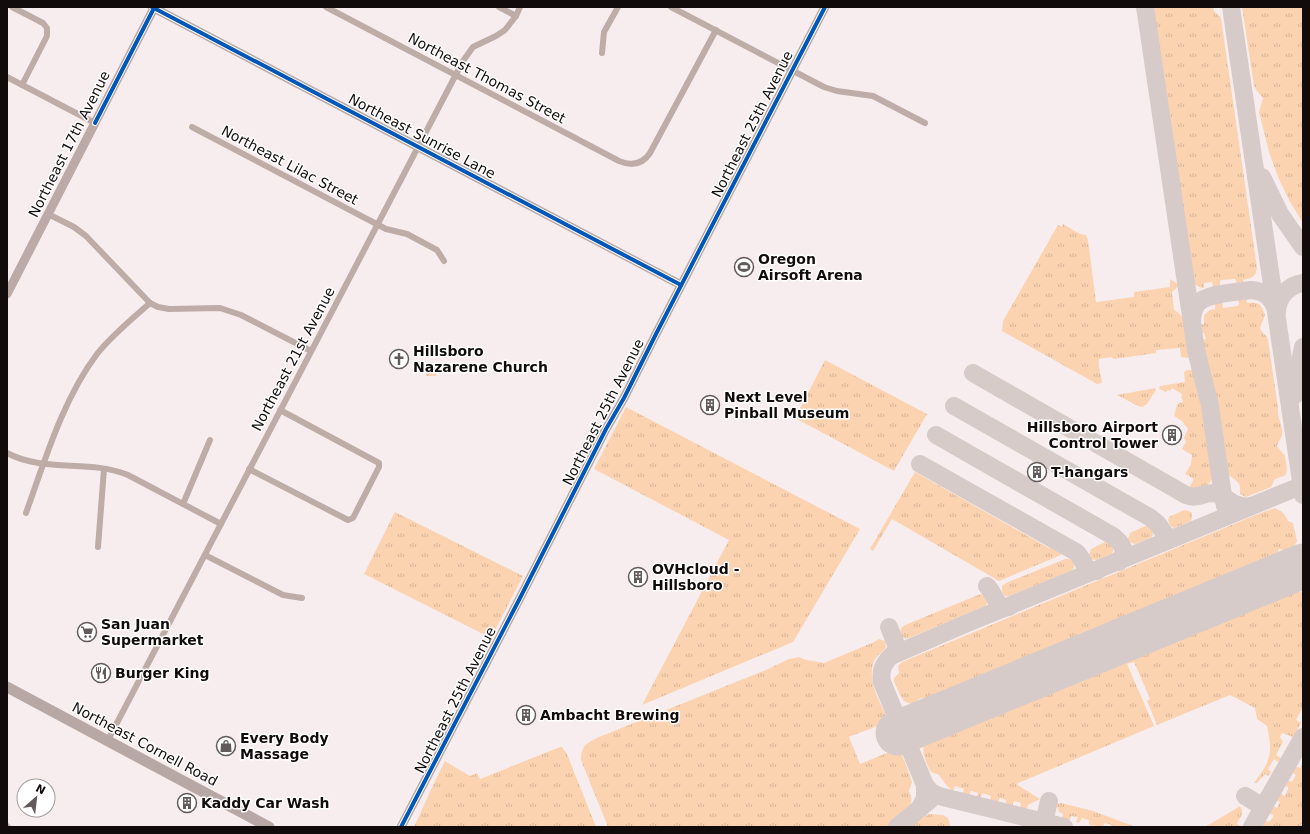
<svg xmlns="http://www.w3.org/2000/svg" width="1310" height="834" font-family="'DejaVu Sans',sans-serif">
  <style>
    .grass { fill: url(#grass-tufts) }
    .lines { fill: none; stroke-linecap: round; stroke-linejoin: round }
    .taxiway { stroke: #d7cbca; stroke-width: 18 }
    .runway { stroke: #d7cbca; stroke-width: 45 }
    .street { stroke: #beaca7; stroke-width: 6 }
    .secondary { stroke: #bcaaa7; stroke-width: 9 }
    .highway { stroke: #b8a8a5; stroke-width: 11 }
    .cycleway-casing { stroke: #fff; stroke-width: 6 }
    .cycleway { stroke: #0057b8; stroke-width: 4 }
    .labels { text-anchor: middle; dominant-baseline: central; stroke-width: 3; stroke-linejoin: round; paint-order: stroke }
    .street-label { font-size: 14px; fill: #120b0c; stroke: #fff }
    .poi-label { font-size: 14px; font-weight: bold; fill: #120b0c; stroke: #fff; text-anchor: start }
  </style>
  <defs>
    <pattern id="grass-tufts" width="24" height="20" patternUnits="userSpaceOnUse"><rect width="24" height="20" fill="#fbd3b1"/><path d="M3 7l-1-3M5 7V3M7 7l1-3M15 17l-1-3M17 17v-4M19 17l1-3" fill="none" stroke="#d6b497"/></pattern>
  </defs>
  <rect width="100%" height="100%" fill="#f8edee"/>
  <g class="grass">
    <path d="M1152 7H1213L1214 11 1221 18 1257 268C1256 277 1251 278 1243 280V284H1237L1235 279 1221 280 1220 282V287L1213 288 1212 282 1204 283V288C1198 288 1195 284 1191 280Z"/>
    <path d="M1242 7H1303V223L1289 200 1278 177 1269 152 1259 112 1263 98C1260 94 1256 91 1254 86Z"/>
    <path d="M1063 224 1080 234 1086 235 1088 240 1096 302 1134 297V292L1170 287V279L1178 284V287L1172 292 1174 310C1189 317 1188 339 1191 354L1188 358 1181 357 1180 348 1156 350V353L1114 359 1111 357 1099 359C1098 367 1101 374 1102 383L1097 384 1002 331 1003 321 1058 225 1062 227Z"/>
    <path d="M1246 299 1247 303C1259 302 1261 303 1265 315L1260 328C1262 333 1267 335 1268 340L1278 408C1277 420 1283 423 1282 434 1282 438 1278 442 1277 446L1285 456 1287 469 1286 474 1284 476 1275 479 1271 487 1246 497C1236 493 1242 491 1239 484 1237 480 1229 476 1226 473L1215 395 1201 342V340L1206 339 1204 333H1200L1199 325 1204 324V315L1210 310 1215 309V303L1222 302 1223 308 1238 306 1239 304 1238 300Z"/>
    <polygon points="825,360 927,414 894,471 795,418"/>
    <polygon points="426,364 436,365 436,376 426,376"/>
    <path d="M1187 370H1193L1197 373 1205 411 1214 472C1214 483 1198 495 1188 489L1194 479 1185 474 1191 464 1192 455 1182 449 1186 442 1184 438 1188 429 1182 421 1174 416 1177 405 1180 402 1182 403 1183 400 1181 398 1182 394 1172 388 1170 391 1168 390 1166 392 1159 389 1160 386 1185 382 1184 372Z"/>
    <polygon points="1155,388 1156,390 1147,404 1142,407 1138,406 1117,395"/>
    <polygon points="626,407 860,529 793,642 642,705 729,540 594,469"/>
    <polygon points="915,472 1049,548 1054,545 1061,549 1062,552 1061,555 999,581 892,519 873,551 870,549"/>
    <path d="M1275 508C1282 511 1285 514 1288 521L1293 523 1297 541 1292 549 1288 551 1279 549 1276 556 1272 559 1229 579 1026 663 930 700 922 698 919 699 915 703 911 704 904 701 900 695 894 681V678L899 673 898 666 902 662 1258 514Z"/>
    <polygon points="1184,510 1189,511 1192,513 1192,518 1191,521 1175,528 1170,526 1168,520 1169,517"/>
    <polygon points="395,512 523,576 491,638 364,574"/>
    <polygon points="1145,526 1147,526 1151,528 1153,534 1152,537 1136,544 1129,542 1128,539 1130,533"/>
    <path d="M1105 542C1112 543 1115 548 1112 554L1097 560 1091 559 1089 555 1091 549Z"/>
    <polygon points="1065,559 1070,559 1074,563 1074,568 1071,571 1010,596 1005,596 1002,592 1002,586 1006,583"/>
    <path d="M1295 590 1303 593V707L1296 720 1301 723 1293 737 1282 733 1280 737 1283 742 1276 755 1281 758 1278 762 1274 759 1268 769 1271 772 1269 776 1265 774 1257 783H1254C1271 760 1273 754 1267 726L1257 719 1255 708 1230 695 1157 725 1147 701 1150 699 1134 662 1127 664 1154 726 1016 784 1040 799 1028 805 1027 809 1020 808 1021 803 1014 801 1012 806 1006 804V800L1000 798 998 802 990 800 991 796 982 793 981 798 977 797 978 793 971 791 969 795 963 793 964 789 955 786 953 791 947 786 939 775 931 772C926 762 917 746 930 739L937 740 944 729 1272 595 1278 593 1288 595Z"/>
    <path d="M983 594 986 597 988 601 985 606 909 638 905 639 901 636C900 631 900 628 905 625L978 595Z"/>
    <path d="M879 639 885 641 886 647C883 652 877 655 874 661 867 680 878 698 886 715 886 727 858 732 849 737L860 764 894 750 900 752 905 762 912 782 909 791C909 793 911 794 911 796 914 808 898 821 890 827H608L581 760C581 746 586 743 599 737L766 670 789 659 799 657 806 660 824 663 874 642Z"/>
    <polygon points="560,747 562,747 567,754 572,767 596,827 414,827 435,781 445,761 470,776 477,773 480,779"/>
    <polygon points="1303,763 1303,827 1261,826 1265,820 1269,822 1273,817 1273,815 1269,813 1273,806 1277,808 1280,802 1276,800 1280,793 1285,796 1288,789 1288,787 1284,786 1287,780 1292,782 1296,775 1292,772 1295,766 1300,768"/>
    <polygon points="1061,803 1093,811 1136,827 1111,827 1112,825 1105,823 1104,824 1103,827 1089,825 1089,820 1082,818 1079,823 1076,822 1078,817 1071,816 1070,820 1062,818 1063,814 1059,812 1058,808 1056,806 1057,804"/>
    <path d="M1240 806C1245 814 1240 817 1237 824L1243 827H1205Z"/>
    <path d="M929 814 943 815 948 818 950 824 949 827H905C914 820 919 820 929 814Z"/>
  </g>
  <g class="lines">
    <g class="taxiway">
      <path d="M1145 7 1192 323 1196 350 1210 406 1223 496C1232 503 1239 508 1251 506"/>
      <polyline points="1231,7 1303,495"/>
      <polyline points="1262,177 1280,214 1303,247"/>
      <path d="M1277 312C1278 297 1288 285 1303 283"/>
      <path d="M1192 322C1192 316 1193 310 1197 304 1206 293 1237 292 1251 290 1263 291 1270 296 1275 307"/>
      <path d="M973 373 1186 495C1200 501 1206 488 1223 496L1225 506"/>
      <polyline points="1295,395 1297,376 1303,347"/>
      <polyline points="954,406 1151,518 1158,524 1166,536 1173,538"/>
      <path d="M936 435 1113 536C1122 543 1128 552 1119 562"/>
      <path d="M920 464 1076 552C1085 560 1083 572 1097 571"/>
      <polyline points="1281,575 1294,572 1303,574"/>
      <path d="M987 586C995 593 996 610 1009 607"/>
      <polyline points="889,627 897,647 893,655"/>
      <polyline points="925,785 931,792 939,796 1064,827"/>
      <polyline points="1245,796 1263,807"/>
      <path d="M920 808 925 798V785L882 682C880 671 883 664 891 656L965 624 1303 485"/>
      <polyline points="1044,822 1049,801"/>
      <polyline points="897,827 930,800"/>
      <polyline points="1252,827 1303,737"/>
    </g>
    <polyline class="runway" points="898,733 1303,566"/>
    <g class="street">
      <polyline points="12,7 43,23 47,28 47,36 22,85"/>
      <path d="M326 7 619 161C631 166 642 165 650 153L716 30"/>
      <polyline points="499,7 516,16"/>
      <polyline points="671,7 824,87 837,91 873,96 925,123"/>
      <polyline points="602,53 604,32 618,7"/>
      <polyline points="7,77 95,123"/>
      <polyline points="192,127 386,229 407,234 437,250 444,261"/>
      <polyline points="48,214 74,227 86,236 150,303 158,307 169,309 220,308 241,315 311,351"/>
      <path d="M7 453C45 473 89 459 128 475L221 524"/>
      <polyline points="249,469 348,520 353,518 379,467 379,463 280,410"/>
      <polyline points="183,504 210,440"/>
      <path d="M26 513C45 460 63 399 97 354 112 335 132 319 150 303"/>
      <polyline points="98,547 104,469"/>
      <polyline points="205,555 283,595 302,598"/>
      <polyline points="108,740 463,61 473,47 496,36 505,30 516,16 520,7"/>
      <polyline points="7,826 8,827"/>
    </g>
    <g class="secondary">
      <polyline points="152,7 681,285"/>
      <polyline points="7,294 154,8"/>
      <polyline points="401,827 520,598 606,429 624,398 656,334 825,7"/>
    </g>
    <polyline class="highway" points="7,687 269,827"/>
    <defs>
      <g id="cycleway">
        <polyline points="152,7 681,285"/>
        <polyline points="95,123 154,8"/>
        <polyline points="401,827 520,598 606,429 624,398 656,334 825,7"/>
      </g>
    </defs>
    <use href="#cycleway" class="cycleway-casing"/>
    <use href="#cycleway" class="cycleway"/>
  </g>
  <defs>
    <symbol id="stadium-ring" viewBox="-11 -11 22 22"><circle r="9.5" fill="#fff" stroke="#625a5b" stroke-width="1.5"/><path d="M0-5a6.5 5 0 1 0 0 10a6.5 5 0 1 0 0-10ZM-3.5-1.8h7v3.6h-7Z" fill="#625a5b"/></symbol>
    <symbol id="church-ring" viewBox="-11 -11 22 22"><circle r="9.5" fill="#fff" stroke="#625a5b" stroke-width="1.5"/><path d="M-1.2-6h2.4v3.5h3.3v2.4h-3.3V6h-2.4V-.1h-3.3v-2.4h3.3Z" fill="#625a5b"/></symbol>
    <symbol id="building-ring" viewBox="-11 -11 22 22"><circle r="9.5" fill="#fff" stroke="#625a5b" stroke-width="1.5"/><path d="M-4-6H4V6H1V3H-1V6H-4ZM-2.5-4.3h1.7v1.8h-1.7ZM.8-4.3h1.7v1.8H.8ZM-2.5-1h1.7V.8h-1.7ZM.8-1h1.7V.8H.8Z" fill="#625a5b"/></symbol>
    <symbol id="supermarket-ring" viewBox="-11 -11 22 22"><circle r="9.5" fill="#fff" stroke="#625a5b" stroke-width="1.5"/><path d="M-6-5.5h2.5l.6 2H6L4.5 2H-2.5L-4.4-4H-6ZM-1.5 3.2a1.3 1.3 0 1 0 .1 0ZM3 3.2a1.3 1.3 0 1 0 .1 0Z" fill="#625a5b"/></symbol>
    <symbol id="restaurant-ring" viewBox="-11 -11 22 22"><circle r="9.5" fill="#fff" stroke="#625a5b" stroke-width="1.5"/><path d="M-5-6h1v4h1v-4h1v4h1v-4h1v5L-1.5 .5V6h-2V.5L-5-1ZM5-6V6H3V1.5H1.5Q1.5-4 5-6Z" fill="#625a5b"/></symbol>
    <symbol id="shop-ring" viewBox="-11 -11 22 22"><circle r="9.5" fill="#fff" stroke="#625a5b" stroke-width="1.5"/><path d="M-5-2.5h2.3a2.7 3.5 0 0 1 5.4 0H5L5.5 6h-11ZM-1.5-2.5h3a1.5 2.3 0 0 0-3 0Z" fill="#625a5b"/></symbol>
  </defs>
  <g fill-rule="evenodd">
    <use href="#stadium-ring" x="733" y="256" width="22" height="22"/>
    <use href="#church-ring" x="388" y="348" width="22" height="22"/>
    <use href="#building-ring" x="699" y="394" width="22" height="22"/>
    <use href="#building-ring" x="1161" y="424" width="22" height="22"/>
    <use href="#building-ring" x="1026" y="461" width="22" height="22"/>
    <use href="#building-ring" x="627" y="566" width="22" height="22"/>
    <use href="#supermarket-ring" x="76" y="621" width="22" height="22"/>
    <use href="#restaurant-ring" x="90" y="662" width="22" height="22"/>
    <use href="#building-ring" x="515" y="704" width="22" height="22"/>
    <use href="#shop-ring" x="215" y="735" width="22" height="22"/>
    <use href="#building-ring" x="176" y="792" width="22" height="22"/>
  </g>
  <g class="labels">
    <g class="street-label">
      <text transform="translate(487 78) rotate(28)">Northeast Thomas Street</text>
      <text transform="translate(752 124) rotate(-63)">Northeast 25th Avenue</text>
      <text transform="translate(422 136) rotate(28)">Northeast Sunrise Lane</text>
      <text transform="translate(69 144) rotate(-63)">Northeast 17th Avenue</text>
      <text transform="translate(290 165) rotate(28)">Northeast Lilac Street</text>
      <text transform="translate(293 359) rotate(-62)">Northeast 21st Avenue</text>
      <text transform="translate(603 412) rotate(-63)">Northeast 25th Avenue</text>
      <text transform="translate(455 700) rotate(-63)">Northeast 25th Avenue</text>
      <text transform="translate(145 744) rotate(28)">Northeast Cornell Road</text>
    </g>
    <g class="poi-label">
      <text x="758" y="259">Oregon<tspan x="758" dy="16">Airsoft Arena</tspan></text>
      <text x="413" y="351">Hillsboro<tspan x="413" dy="16">Nazarene Church</tspan></text>
      <text x="724" y="397">Next Level<tspan x="724" dy="16">Pinball Museum</tspan></text>
      <text x="1158" y="427" text-anchor="end">Hillsboro Airport<tspan x="1158" dy="16">Control Tower</tspan></text>
      <text x="1051" y="472">T-hangars</text>
      <text x="652" y="569">OVHcloud -<tspan x="652" dy="16">Hillsboro</tspan></text>
      <text x="101" y="624">San Juan<tspan x="101" dy="16">Supermarket</tspan></text>
      <text x="115" y="673">Burger King</text>
      <text x="540" y="715">Ambacht Brewing</text>
      <text x="240" y="738">Every Body<tspan x="240" dy="16">Massage</tspan></text>
      <text x="201" y="803">Kaddy Car Wash</text>
    </g>
  </g>
  <rect width="1310" height="834" fill="none" stroke="#120b0c" stroke-width="16"/>
  <g transform="translate(36 798) rotate(28)"><circle r="19" fill="#ffffff" stroke="#a09d9e"/>
  <path d="M0-3L7 15L0 10L-7 15Z" fill="#625a5b"/>
  <text y="-6" font-size="11" font-weight="bold" text-anchor="middle" fill="#120b0c">N</text>
  </g>
</svg>
